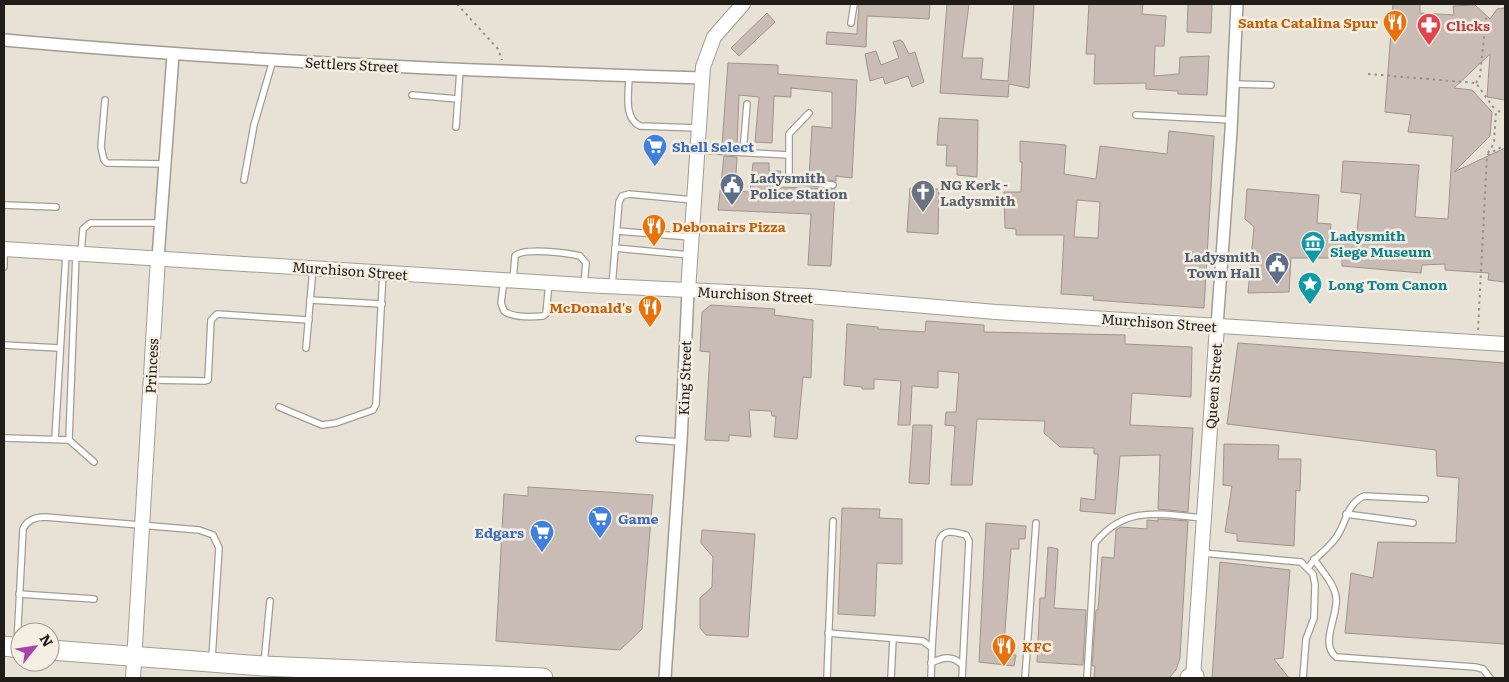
<svg xmlns="http://www.w3.org/2000/svg" width="1509" height="682" font-family="Literata,serif">
  <style>
    .building { fill: #c9bcb5; stroke: #a0948d; fill-rule: evenodd }
    .lines { fill: none; stroke-linecap: round; stroke-linejoin: round }
    .service-casing { stroke: #a39c91; stroke-width: 8 }
    .minor-casing { stroke: #a39c91; stroke-width: 14 }
    .tertiary-casing { stroke: #a39c91; stroke-width: 16 }
    .trunk-casing { stroke: #a39c91; stroke-width: 21 }
    .path { stroke: #979289; stroke-width: 2; stroke-dasharray: 2.5 4; stroke-linecap: butt }
    .service { stroke: #fff; stroke-width: 5.5 }
    .minor { stroke: #fff; stroke-width: 11 }
    .tertiary { stroke: #fff; stroke-width: 14 }
    .trunk { stroke: #fff; stroke-width: 19 }
    .labels { text-anchor: middle; dominant-baseline: central; stroke-width: 5; stroke-linejoin: round; paint-order: stroke }
    .food-label { font-size: 14px; font-weight: bold; fill: #c56008; stroke: #f5eee2; text-anchor: end }
    .health-label { font-size: 14px; font-weight: bold; fill: #be3a42; stroke: #f5eee2; text-anchor: start }
    .street-label { font-size: 14px; fill: #201d19; stroke: #f5eee2 }
    .shop-label { font-size: 14px; font-weight: bold; fill: #366cbe; stroke: #f5eee2; text-anchor: start }
    .service-label { font-size: 14px; font-weight: bold; fill: #4e5e75; stroke: #f5eee2; text-anchor: start }
    .worship-label { font-size: 14px; font-weight: bold; fill: #5b616d; stroke: #f5eee2; text-anchor: start }
    .culture-label { font-size: 14px; font-weight: bold; fill: #0d838f; stroke: #f5eee2; text-anchor: start }
  </style>
  <rect width="100%" height="100%" fill="#e8e1d5"/>
  <g class="building">
    <polygon points="859,4 930,4 929,19 867,16 866,47 826,44 827,32 857,34"/>
    <polygon points="947,4 969,4 962,58 983,58 981,79 1008,81 1014,4 1034,4 1029,88 1009,84 1008,97 940,93"/>
    <polygon points="1089,4 1143,4 1142,14 1166,16 1164,46 1155,46 1154,76 1179,74 1180,57 1209,56 1207,95 1178,94 1178,91 1146,89 1146,83 1094,84 1095,54 1086,54"/>
    <polygon points="1188,4 1212,4 1211,33 1187,32"/>
    <polygon points="1393,4 1420,4 1420,13 1454,15 1453,6 1475,5 1490,19 1497,9 1505,8 1505,100 1487,97 1490,54 1454,88 1472,90 1492,112 1490,136 1454,172 1505,148 1505,282 1488,280 1489,273 1445,270 1445,264 1422,265 1421,273 1342,266 1342,258 1291,258 1289,292 1248,293 1254,227 1245,219 1247,189 1319,195 1317,223 1331,224 1330,236 1356,240 1361,194 1341,192 1343,161 1419,165 1415,217 1448,219 1453,136 1408,132 1411,115 1385,112"/>
    <polygon points="767,13 775,22 739,56 731,48"/>
    <polygon points="900,40 903,42 909,54 915,52 924,82 912,87 908,76 885,84 883,77 870,81 865,54 876,51 881,65 899,58 893,42"/>
    <polygon points="728,63 778,65 778,74 857,80 852,178 836,176 836,181 809,178 812,126 832,128 832,92 791,88 791,97 774,96 772,143 755,142 759,97 739,95 737,147 722,145"/>
    <polygon points="939,118 978,120 977,177 957,175 957,166 946,166 947,145 937,145"/>
    <path d="M1169 131 1214 136 1204 308 1093 300 1094 296 1061 294 1064 235H1016V229L1005 228 1004 192H1021L1022 162H1020V141L1066 145 1064 174 1096 179 1100 146 1167 154ZM1077 200 1100 202 1098 238 1074 237Z"/>
    <polygon points="724,156 737,157 735,191 750,192 753,163 769,163 769,171 781,171 779,187 835,189 831,266 808,265 811,214 718,210"/>
    <polygon points="910,188 939,189 938,234 907,232"/>
    <polygon points="711,305 775,309 774,315 813,320 811,378 803,377 797,439 774,437 776,416 772,416 771,411 749,410 751,437 729,435 729,441 705,440 710,352 700,351 702,312"/>
    <polygon points="926,321 984,325 984,332 1125,335 1125,344 1192,347 1191,397 1132,393 1130,425 1193,428 1188,512 1158,509 1160,455 1120,456 1115,514 1080,511 1081,498 1095,500 1098,454 1094,454 1094,448 1060,447 1044,433 1045,421 977,419 972,485 951,485 955,426 945,425 946,412 956,412 959,373 938,371 938,388 912,386 910,425 898,425 901,381 874,379 874,389 862,389 862,387 844,385 847,324 878,327 878,329 925,332"/>
    <polygon points="1238,343 1505,363 1505,644 1345,633 1351,573 1373,578 1378,542 1456,543 1459,478 1437,476 1436,450 1227,424"/>
    <polygon points="913,425 932,425 929,484 909,483"/>
    <polygon points="1224,444 1279,445 1278,459 1301,459 1300,491 1296,490 1294,546 1237,541 1237,534 1225,532 1232,486 1223,485"/>
    <polygon points="528,487 653,495 642,629 620,650 496,641 504,494 528,496"/>
    <polygon points="842,508 880,509 879,518 902,519 902,564 877,563 875,616 838,614"/>
    <polygon points="1158,519 1188,521 1180,658 1176,670 1169,678 1094,678 1095,666 1092,666 1096,610 1098,610 1102,557 1114,558 1116,530 1121,527 1147,529 1147,520 1158,521"/>
    <polygon points="986,523 1026,526 1025,539 1019,539 1019,549 1011,549 1004,644 1013,644 1012,655 1016,655 1014,666 979,662"/>
    <polygon points="702,530 755,534 748,637 706,635 700,628 700,598 712,587 713,557 701,543"/>
    <polygon points="1048,547 1058,549 1054,608 1086,610 1083,665 1037,662 1040,598 1045,598"/>
    <polygon points="1220,562 1290,570 1283,658 1274,659 1289,678 1212,678"/>
  </g>
  <g class="lines">
    <defs>
      <g id="service">
        <polyline points="851,23 854,4"/>
        <path d="M629 76C629 92 623 118 640 126L698 128"/>
        <polyline points="1233,84 1271,85"/>
        <polyline points="412,95 458,99"/>
        <polyline points="105,100 101,147 104,160 107,163 165,164"/>
        <polyline points="809,113 789,134 789,176 794,181 833,185"/>
        <polyline points="1136,115 1232,120"/>
        <polyline points="456,127 460,70"/>
        <polyline points="698,150 788,155"/>
        <polyline points="743,152 747,104"/>
        <polyline points="244,180 254,125 273,60"/>
        <polyline points="4,205 56,207"/>
        <polyline points="617,231 691,237"/>
        <polyline points="615,248 689,255"/>
        <polyline points="81,253 83,229 90,223 161,223"/>
        <polyline points="4,267 4,249"/>
        <path d="M504 280 501 303 504 311C513 318 532 317 543 316L546 314 549 282"/>
        <path d="M513 281 515 256C523 247 568 253 580 256L586 263 584 285"/>
        <polyline points="612,286 619,202 622,196 629,194 693,200"/>
        <polyline points="310,300 382,304"/>
        <polyline points="4,345 59,348"/>
        <polyline points="306,348 313,268"/>
        <polyline points="152,380 205,381 208,380 211,320 217,314 309,320"/>
        <polyline points="279,407 322,425 336,423 373,410 376,404 383,272"/>
        <polyline points="4,438 69,440 94,462"/>
        <polyline points="55,439 66,253"/>
        <polyline points="639,439 681,442"/>
        <polyline points="69,440 76,253"/>
        <polyline points="1346,514 1413,523"/>
        <polyline points="1202,553 1301,562 1313,574 1315,585 1314,618 1306,639 1303,678"/>
        <path d="M1314 559C1321 570 1334 583 1336 597 1339 615 1319 643 1336 657L1475 667 1483 669 1490 678"/>
        <path d="M1308 568C1316 556 1327 550 1335 539 1347 524 1345 505 1364 496L1425 499"/>
        <polyline points="19,594 94,599"/>
        <polyline points="828,633 923,641 932,648 931,678"/>
        <path d="M17 644 23 529C27 520 35 517 45 517L199 530 213 535 219 548 212 658"/>
        <path d="M932 648 939 541C944 528 954 532 966 535L969 541 962 678"/>
        <path d="M931 663C943 657 953 655 962 665"/>
        <polyline points="264,664 270,601"/>
        <polyline points="827,678 833,521"/>
        <polyline points="891,678 893,639"/>
        <polyline points="1025,678 1036,523"/>
        <path d="M1087 678 1095 543C1125 505 1160 514 1202 518"/>
      </g>
      <g id="minor">
        <path d="M4 40C236 61 469 71 702 78"/>
        <polyline points="158,258 173,55"/>
        <polyline points="1217,326 1231,131 1237,4"/>
        <polyline points="665,678 681,442 688,291"/>
      </g>
      <g id="tertiary">
        <polyline points="4,249 584,285 808,296 996,312 1505,344"/>
        <polyline points="688,291 703,67 714,37 743,4"/>
        <polyline points="133,678 158,258"/>
        <polyline points="1193,678 1217,326"/>
      </g>
      <g id="trunk">
        <polyline points="4,646 20,648"/>
        <polyline points="50,650 263,666 543,678"/>
        <polyline points="1190,678 1194,676"/>
      </g>
    </defs>
    <use href="#service" class="service-casing"/>
    <use href="#minor" class="minor-casing"/>
    <use href="#tertiary" class="tertiary-casing"/>
    <use href="#trunk" class="trunk-casing"/>
    <g class="path">
      <polyline points="457,4 498,49 502,60"/>
      <polyline points="1368,74 1476,83 1496,111"/>
      <polyline points="1476,83 1480,76 1486,18"/>
      <polyline points="1488,153 1494,143 1496,111 1505,112"/>
      <polyline points="1478,330 1487,155 1505,145"/>
    </g>
    <use href="#service" class="service"/>
    <use href="#minor" class="minor"/>
    <use href="#tertiary" class="tertiary"/>
    <use href="#trunk" class="trunk"/>
  </g>
  <defs>
    <symbol id="restaurant-pin" viewBox="-11 -11 22 30"><path d="M0 17L-7.5 6A9.5 9.5 0 1 1 7.5 6Z" fill="#e8710a" stroke="#f5eee2"/><path d="M-5-6h1v4h1v-4h1v4h1v-4h1v5L-1.5 .5V6h-2V.5L-5-1ZM5-6V6H3V1.5H1.5Q1.5-4 5-6Z" fill="#fff"/></symbol>
    <symbol id="pharmacy-pin" viewBox="-11 -11 22 30"><path d="M0 17L-7.5 6A9.5 9.5 0 1 1 7.5 6Z" fill="#e0444e" stroke="#f5eee2"/><path d="M-2-6h4v4h4v4h-4v4h-4v-4h-4v-4h4Z" fill="#fff"/></symbol>
    <symbol id="supermarket-pin" viewBox="-11 -11 22 30"><path d="M0 17L-7.5 6A9.5 9.5 0 1 1 7.5 6Z" fill="#3f7fe0" stroke="#f5eee2"/><path d="M-6-5.5h2.5l.6 2H6L4.5 2H-2.5L-4.4-4H-6ZM-1.5 3.2a1.3 1.3 0 1 0 .1 0ZM3 3.2a1.3 1.3 0 1 0 .1 0Z" fill="#fff"/></symbol>
    <symbol id="civic-pin" viewBox="-11 -11 22 30"><path d="M0 17L-7.5 6A9.5 9.5 0 1 1 7.5 6Z" fill="#5c6f8a" stroke="#f5eee2"/><path d="M-.6-6.5H3V-4.5H.6V-3L4-1V1h2V6H-6V1h2V-1L-.6-3ZM-1.2 2.5V6h2.4V2.5Z" fill="#fff"/></symbol>
    <symbol id="church-pin" viewBox="-11 -11 22 30"><path d="M0 17L-7.5 6A9.5 9.5 0 1 1 7.5 6Z" fill="#6b7280" stroke="#f5eee2"/><path d="M-1.2-6h2.4v3.5h3.3v2.4h-3.3V6h-2.4V-.1h-3.3v-2.4h3.3Z" fill="#fff"/></symbol>
    <symbol id="museum-pin" viewBox="-11 -11 22 30"><path d="M0 17L-7.5 6A9.5 9.5 0 1 1 7.5 6Z" fill="#0f9aa8" stroke="#f5eee2"/><path d="M0-6L6-3V-2H-6V-3ZM-5-1h2V3h-2ZM-1-1h2V3h-2ZM3-1h2V3H3ZM-6 4H6V6H-6Z" fill="#fff"/></symbol>
    <symbol id="sight-pin" viewBox="-11 -11 22 30"><path d="M0 17L-7.5 6A9.5 9.5 0 1 1 7.5 6Z" fill="#0f9aa8" stroke="#f5eee2"/><path d="M0-6L1.8-2.2L6-1.7L2.9 1.2L3.7 5.4L0 3.3L-3.7 5.4L-2.9 1.2L-6-1.7L-1.8-2.2Z" fill="#fff"/></symbol>
  </defs>
  <g fill-rule="evenodd">
    <use href="#restaurant-pin" x="1381" y="8" width="28" height="38"/>
    <use href="#pharmacy-pin" x="1415" y="11" width="28" height="38"/>
    <use href="#supermarket-pin" x="641" y="132" width="28" height="38"/>
    <use href="#civic-pin" x="718" y="171" width="28" height="38"/>
    <use href="#church-pin" x="909" y="178" width="28" height="38"/>
    <use href="#restaurant-pin" x="640" y="212" width="28" height="38"/>
    <use href="#museum-pin" x="1299" y="229" width="28" height="38"/>
    <use href="#civic-pin" x="1263" y="250" width="28" height="38"/>
    <use href="#sight-pin" x="1296" y="270" width="28" height="38"/>
    <use href="#restaurant-pin" x="636" y="293" width="28" height="38"/>
    <use href="#supermarket-pin" x="586" y="504" width="28" height="38"/>
    <use href="#supermarket-pin" x="528" y="518" width="28" height="38"/>
    <use href="#restaurant-pin" x="990" y="632" width="28" height="38"/>
  </g>
  <g class="labels">
    <g class="food-label">
      <text x="1378" y="22">Santa Catalina Spur</text>
      <text x="672" y="226" text-anchor="start">Debonairs Pizza</text>
      <text x="632" y="307">McDonald's</text>
      <text x="1022" y="646" text-anchor="start">KFC</text>
    </g>
    <g class="health-label">
      <text x="1446" y="25">Clicks</text>
    </g>
    <g class="street-label">
      <text transform="translate(352 64) rotate(3)">Settlers Street</text>
      <text transform="translate(350 270) rotate(4)">Murchison Street</text>
      <text transform="translate(755 294) rotate(3)">Murchison Street</text>
      <text transform="translate(1159 322) rotate(4)">Murchison Street</text>
      <text transform="translate(151 366) rotate(-87)">Princess</text>
      <text transform="translate(684 378) rotate(-88)">King Street</text>
      <text transform="translate(1213 386) rotate(-86)">Queen Street</text>
    </g>
    <g class="shop-label">
      <text x="672" y="146">Shell Select</text>
      <text x="618" y="518">Game</text>
      <text x="524" y="532" text-anchor="end">Edgars</text>
    </g>
    <g class="service-label">
      <text x="750" y="177">Ladysmith<tspan x="750" dy="16">Police Station</tspan></text>
      <text x="1260" y="256" text-anchor="end">Ladysmith<tspan x="1260" dy="16">Town Hall</tspan></text>
    </g>
    <g class="worship-label">
      <text x="940" y="184">NG Kerk -<tspan x="940" dy="16">Ladysmith</tspan></text>
    </g>
    <g class="culture-label">
      <text x="1330" y="235">Ladysmith<tspan x="1330" dy="16">Siege Museum</tspan></text>
      <text x="1328" y="284">Long Tom Canon</text>
    </g>
  </g>
  <rect width="1509" height="682" fill="none" stroke="#201d19" stroke-width="10"/>
  <g transform="translate(35 647) rotate(60)"><circle r="24" fill="#f5eee2" stroke="#a09a92"/>
  <path d="M0-4L9 19L0 12L-9 19Z" fill="#a843a9"/>
  <text y="-8" font-size="14" font-weight="bold" text-anchor="middle" fill="#201d19">N</text>
  </g>
</svg>
